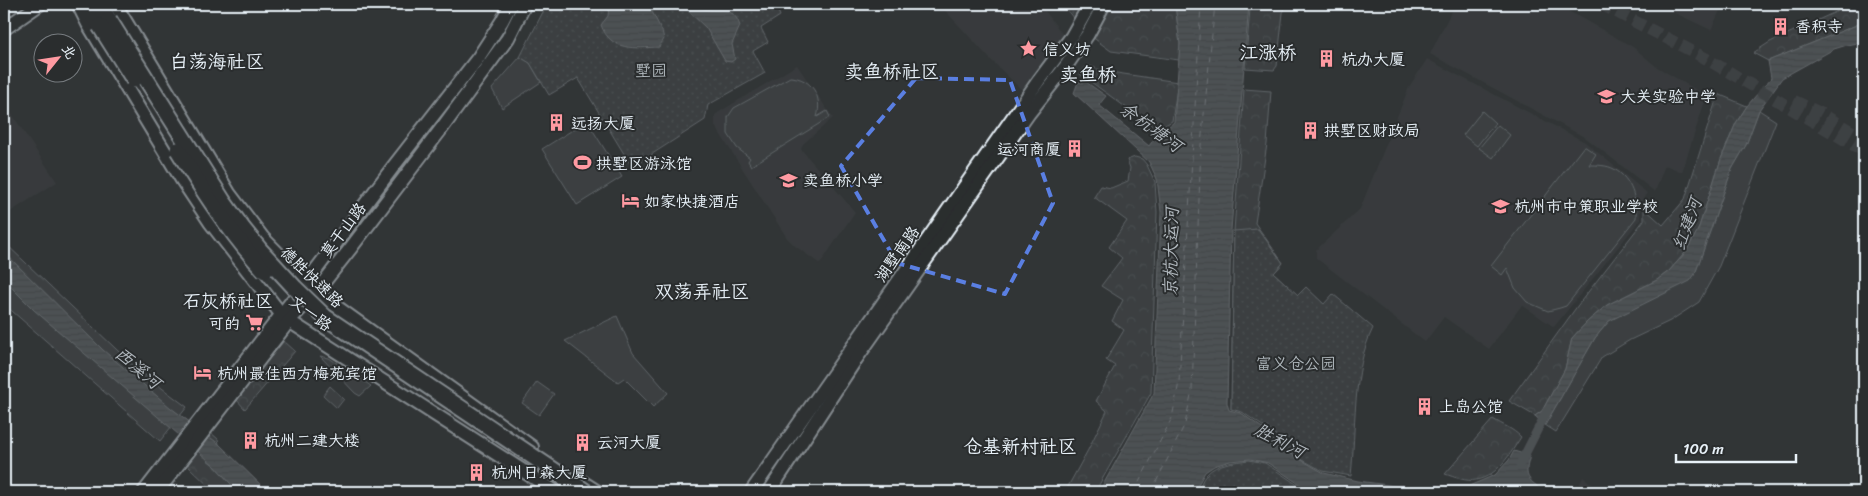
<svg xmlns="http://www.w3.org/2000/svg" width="1868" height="496" font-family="Sriracha,'LXGW WenKai TC',sans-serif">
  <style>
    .built { fill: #3f4244 }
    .grass { fill: #494d4f; stroke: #989fa4 }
    .forest { fill: url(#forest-crowns); stroke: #989fa4 }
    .park { fill: url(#park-dots); stroke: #989fa4 }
    .water { fill: url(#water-rules); stroke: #9fa5aa }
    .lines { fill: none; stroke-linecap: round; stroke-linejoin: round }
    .canal { stroke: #6e7376; stroke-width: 9 }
    .ferry { stroke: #b1b8be; stroke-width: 1; stroke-dasharray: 6 5; stroke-linecap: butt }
    .major-tunnel { stroke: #4d5153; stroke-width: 12; stroke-dasharray: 12 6; stroke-linecap: butt }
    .major-casing { stroke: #e8f1f8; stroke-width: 16 }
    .highway-casing { stroke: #e8f1f8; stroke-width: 19 }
    .major { stroke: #2a2d2e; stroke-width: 12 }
    .highway { stroke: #2a2d2e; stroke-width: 15 }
    .highway-bridge-casing { stroke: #e8f1f8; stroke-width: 19; stroke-linecap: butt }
    .highway-bridge { stroke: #2a2d2e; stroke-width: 15 }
    .marked { fill: none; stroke: #5a7fe2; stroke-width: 4; stroke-dasharray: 10 6; stroke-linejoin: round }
    .labels { text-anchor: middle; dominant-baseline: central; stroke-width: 4; stroke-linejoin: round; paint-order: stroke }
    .poi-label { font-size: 16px; fill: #e8f1f8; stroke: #2a2d2e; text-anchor: start }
    .park-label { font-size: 16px; fill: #b0b8bd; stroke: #2a2d2e }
    .street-label { font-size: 16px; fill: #e8f1f8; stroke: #2a2d2e }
    .water-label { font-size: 18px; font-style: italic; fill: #b1b8be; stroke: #2a2d2e }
    .neighbourhood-label { font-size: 18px; fill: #e8f1f8; stroke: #2a2d2e }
    .quarter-label { font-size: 19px; fill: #e8f1f8; stroke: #2a2d2e }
  </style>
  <defs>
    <pattern id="forest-crowns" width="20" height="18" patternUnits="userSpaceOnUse" patternTransform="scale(1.25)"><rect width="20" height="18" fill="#494d4f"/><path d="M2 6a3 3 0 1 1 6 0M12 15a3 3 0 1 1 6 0" fill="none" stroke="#636769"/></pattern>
    <pattern id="park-dots" width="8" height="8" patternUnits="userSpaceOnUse" patternTransform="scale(1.25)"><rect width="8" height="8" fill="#494d4f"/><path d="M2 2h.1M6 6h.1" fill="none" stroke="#636769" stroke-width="1.8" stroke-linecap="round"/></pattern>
    <pattern id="water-rules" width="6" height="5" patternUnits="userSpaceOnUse" patternTransform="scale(1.25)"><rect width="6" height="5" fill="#6e7376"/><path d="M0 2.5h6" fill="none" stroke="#5a5e60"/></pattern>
  </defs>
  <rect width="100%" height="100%" fill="#323536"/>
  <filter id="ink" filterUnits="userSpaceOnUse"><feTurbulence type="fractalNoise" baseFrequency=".02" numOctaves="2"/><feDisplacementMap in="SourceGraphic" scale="10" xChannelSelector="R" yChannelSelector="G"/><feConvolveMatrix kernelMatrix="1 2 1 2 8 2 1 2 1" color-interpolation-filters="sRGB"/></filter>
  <g filter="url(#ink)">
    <g class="built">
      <polygon points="939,4 1040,4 1063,35 1022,90 991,60"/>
      <polygon points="1457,4 1556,4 1633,47 1657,67 1700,92 1705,101 1682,172 1665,165 1655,192 1586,138 1430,54 1450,14"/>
      <polygon points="1656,4 1723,4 1711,30"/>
      <polygon points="1427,59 1585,142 1647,193 1640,203 1640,220 1554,327 1522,305 1489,349 1444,317 1425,342 1316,258 1316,250 1360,209 1409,87"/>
      <polygon points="797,65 833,118 803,144 801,149 855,212 820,264 795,246 787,238 715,126 715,115 719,112"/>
      <polygon points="4,102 57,182 4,216"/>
      <polygon points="1583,477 1603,492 1576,492"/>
    </g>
    <g class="grass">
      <polygon points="520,57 530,63 541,82 502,108 492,89"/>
      <path d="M790 77C812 78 823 97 817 117L827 111 830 117 751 166 748 161 750 158 737 148 728 134V117L734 108Z"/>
      <polygon points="1759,110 1776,121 1719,266 1699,302 1670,321 1630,340 1602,357 1556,432 1545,425 1595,338 1609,321 1695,274 1732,169 1746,145"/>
      <polygon points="1482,111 1495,123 1477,146 1463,135"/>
      <polygon points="587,121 622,177 577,205 542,149"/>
      <polygon points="1498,125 1510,135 1493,158 1479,148"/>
      <path d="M1584 146 1596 154 1589 165C1597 165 1607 165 1614 169 1632 179 1637 200 1636 218L1566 306 1560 308 1548 311 1527 302 1515 288 1507 268 1502 275 1491 266Z"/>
      <polygon points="4,242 138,370 187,407 160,441 4,304"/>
      <polygon points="617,316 633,353 668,393 653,407 624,378 618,382 565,341"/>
      <polygon points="320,356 329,358 371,386 360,396 355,393"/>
      <polygon points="537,382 554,394 539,415 522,403"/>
    </g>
    <g class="forest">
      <polygon points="1104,4 1175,4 1180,44 1179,60 1111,51 1088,34"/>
      <polygon points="1252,4 1284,4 1277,66 1274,70 1245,68 1250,9"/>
      <polygon points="1853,4 1864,4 1864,22 1768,61 1753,53 1770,42"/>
      <polygon points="1087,65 1103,71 1178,82 1172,121 1157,130 1080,74"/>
      <polygon points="1244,89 1271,91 1267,144 1255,223 1283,263 1274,273 1292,290 1231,409 1234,231"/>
      <polygon points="1718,94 1747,106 1736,123 1721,159 1698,230 1686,252 1669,271 1657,280 1607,305 1587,322 1572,338 1565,369 1542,411 1535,416 1509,401 1578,305 1644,220 1644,208 1663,225 1685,199"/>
      <polygon points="1135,157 1142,159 1147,165 1155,182 1157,212 1151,393 1095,492 1065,492 1088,450 1107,411 1096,401 1115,366 1106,360 1124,330 1112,321 1123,300 1101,286 1122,258 1109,247 1127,221 1094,197 1101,186 1111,188 1128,181 1130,168 1127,160"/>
      <polygon points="284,341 295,351 245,409 236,399"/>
      <polygon points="330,386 344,399 337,408 323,395"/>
      <path d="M1493 419C1504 426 1512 428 1521 437 1510 454 1498 476 1476 480 1467 482 1454 477 1445 474Z"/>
      <polygon points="210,432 218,439 219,444 215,447 207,460 215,466 238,492 215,492 189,467 187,459"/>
    </g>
    <g class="park">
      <polygon points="547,4 775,4 780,16 761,28 768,42 753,51 765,73 708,105 705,120 632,167 578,78 549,95 530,63 520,57"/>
      <polygon points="1062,4 1084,4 1074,19"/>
      <path d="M1258 229 1283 263 1274 273 1298 295 1306 287 1324 304 1333 294 1373 328C1352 371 1356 430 1351 476L1323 471 1279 447 1276 435 1242 412 1231 409 1234 231Z"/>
      <path d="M1249 460 1265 463 1308 492H1197C1200 487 1202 479 1207 474 1217 463 1234 462 1249 460Z"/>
    </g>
    <g class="water">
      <path d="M606 4H650L649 6 662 31 664 39 659 47C635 48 611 52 601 25L608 16 609 7Z"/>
      <path d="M681 4C692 4 694 5 704 9 720 14 732 3 740 26L732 44 735 59 731 62 725 61 706 28Z"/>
      <path d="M1175 4H1249L1231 230 1227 403 1229 410 1241 413 1275 437 1279 447 1324 473 1358 481 1395 486H1469L1495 475 1509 460 1514 451 1530 456C1526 470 1524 477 1537 486L1538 492H1311L1268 463 1250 459 1230 461 1214 466 1205 472 1194 492H1099L1154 393 1161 212 1157 179 1149 162 1074 93 1078 82H1086L1106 96 1099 105 1149 146 1159 132 1167 128 1174 122 1180 44Z"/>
      <polygon points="1864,22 1864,42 1847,45 1834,49 1782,78 1759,110 1746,145 1732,169 1695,274 1690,281 1609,321 1595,338 1545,425 1535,416 1542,411 1565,369 1572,338 1587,322 1607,305 1657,280 1669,271 1686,252 1698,230 1721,159 1736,123 1747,106 1771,78 1768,61"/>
      <polygon points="4,252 103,350 171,408 219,444 268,492 238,492 215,466 34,310 4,280"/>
    </g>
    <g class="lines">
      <polyline class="canal" points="1520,464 1547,411"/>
      <g class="ferry">
        <polyline points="1134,492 1172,418 1179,382 1201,4"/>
        <polyline points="1151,492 1185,424 1192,390 1201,145 1215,4"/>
      </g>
      <g class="major-tunnel">
        <polyline points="1601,4 1705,58 1864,151"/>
        <polyline points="1794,101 1820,113 1864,139"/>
      </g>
      <defs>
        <g id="major">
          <polyline points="78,4 88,24 182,180 210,222 281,314 289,321 556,492"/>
          <polyline points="115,4 229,193 263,238 316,292 532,447"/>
          <polyline points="4,29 40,4"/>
          <polyline points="579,480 598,492"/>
          <polyline points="144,492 306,283 393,167 478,58 502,21 511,4"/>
          <polyline points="157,492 289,321 316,292 350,249 442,128 508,38 525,4"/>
          <polyline points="751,492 1039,80 1072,36 1090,4"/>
          <polyline points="769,492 856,359 1029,113 1066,66 1088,34 1104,4"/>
        </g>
        <g id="highway">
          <polyline points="85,4 100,26"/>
          <polyline points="99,4 109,20"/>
        </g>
      </defs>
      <use href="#major" class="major-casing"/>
      <use href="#highway" class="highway-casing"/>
      <use href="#major" class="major"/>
      <use href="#highway" class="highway"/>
      <defs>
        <g id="highway-bridge">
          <polyline points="109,20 223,201 243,229 260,250 295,288 325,317 586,492"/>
          <polyline points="100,26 134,80"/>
          <path d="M178 150C204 192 231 234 265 271"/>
        </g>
      </defs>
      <use href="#highway-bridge" class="highway-bridge-casing"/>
      <use href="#highway-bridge" class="highway-bridge"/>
    </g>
  </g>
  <path d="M0 0H1868V496H0ZM916 78 1010 80 1053 203 1005 294 897 263 841 166Z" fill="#323536" fill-opacity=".55" fill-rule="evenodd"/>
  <path class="marked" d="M916 78 1010 80 1053 203 1005 294 897 263 841 166Z"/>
  <defs>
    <symbol id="building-bare" viewBox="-9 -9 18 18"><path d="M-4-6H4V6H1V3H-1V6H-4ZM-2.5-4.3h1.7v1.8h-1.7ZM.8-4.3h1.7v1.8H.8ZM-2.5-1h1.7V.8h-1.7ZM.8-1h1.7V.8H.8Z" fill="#ff9aa2" stroke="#2a2d2e" stroke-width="2.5" paint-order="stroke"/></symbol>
    <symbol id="sight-bare" viewBox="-9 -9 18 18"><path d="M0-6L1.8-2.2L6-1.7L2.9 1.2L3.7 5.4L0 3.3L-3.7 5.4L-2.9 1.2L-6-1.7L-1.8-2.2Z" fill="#ff9aa2" stroke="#2a2d2e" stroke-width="2.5" paint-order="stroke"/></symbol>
    <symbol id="school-bare" viewBox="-9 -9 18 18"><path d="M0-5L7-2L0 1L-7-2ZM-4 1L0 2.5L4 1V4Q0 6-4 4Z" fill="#ff9aa2" stroke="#2a2d2e" stroke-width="2.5" paint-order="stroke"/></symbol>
    <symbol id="stadium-bare" viewBox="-9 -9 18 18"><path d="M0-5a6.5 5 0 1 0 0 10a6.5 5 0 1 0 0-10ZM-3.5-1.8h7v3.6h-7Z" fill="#ff9aa2" stroke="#2a2d2e" stroke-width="2.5" paint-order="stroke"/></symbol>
    <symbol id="hotel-bare" viewBox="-9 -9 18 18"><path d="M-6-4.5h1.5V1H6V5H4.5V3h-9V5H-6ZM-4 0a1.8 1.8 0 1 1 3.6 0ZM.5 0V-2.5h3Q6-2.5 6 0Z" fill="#ff9aa2" stroke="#2a2d2e" stroke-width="2.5" paint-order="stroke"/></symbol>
    <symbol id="supermarket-bare" viewBox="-9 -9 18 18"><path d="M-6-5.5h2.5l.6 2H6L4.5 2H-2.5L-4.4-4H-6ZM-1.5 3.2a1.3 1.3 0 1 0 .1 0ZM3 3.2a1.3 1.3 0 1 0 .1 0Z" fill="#ff9aa2" stroke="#2a2d2e" stroke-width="2.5" paint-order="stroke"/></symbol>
  </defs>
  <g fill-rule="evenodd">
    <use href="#building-bare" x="1768" y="14" width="25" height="25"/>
    <use href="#sight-bare" x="1016" y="36" width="25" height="25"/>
    <use href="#building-bare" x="1314" y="46" width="25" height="25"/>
    <use href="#school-bare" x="1594" y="84" width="25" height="25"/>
    <use href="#building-bare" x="544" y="110" width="25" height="25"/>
    <use href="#building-bare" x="1298" y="118" width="25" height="25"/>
    <use href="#building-bare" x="1062" y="136" width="25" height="25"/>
    <use href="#stadium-bare" x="570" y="150" width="25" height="25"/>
    <use href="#school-bare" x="776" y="168" width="25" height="25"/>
    <use href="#hotel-bare" x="618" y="188" width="25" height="25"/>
    <use href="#school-bare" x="1488" y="194" width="25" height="25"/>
    <use href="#supermarket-bare" x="242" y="310" width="25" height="25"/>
    <use href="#hotel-bare" x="190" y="360" width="25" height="25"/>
    <use href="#building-bare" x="1412" y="394" width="25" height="25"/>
    <use href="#building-bare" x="238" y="428" width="25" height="25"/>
    <use href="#building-bare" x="570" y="430" width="25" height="25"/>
    <use href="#building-bare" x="464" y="460" width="25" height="25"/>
  </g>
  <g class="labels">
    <g class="poi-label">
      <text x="1795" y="26">香积寺</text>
      <text x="1043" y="49">信义坊</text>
      <text x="1341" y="59">杭办大厦</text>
      <text x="1620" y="96">大关实验中学</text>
      <text x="571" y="123">远扬大厦</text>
      <text x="1324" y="130">拱墅区财政局</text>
      <text x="1061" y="149" text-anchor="end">运河商厦</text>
      <text x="596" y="163">拱墅区游泳馆</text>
      <text x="803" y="180">卖鱼桥小学</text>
      <text x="644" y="201">如家快捷酒店</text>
      <text x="1514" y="206">杭州市中策职业学校</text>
      <text x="240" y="323" text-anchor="end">可的</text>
      <text x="217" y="373">杭州最佳西方梅苑宾馆</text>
      <text x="1439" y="406">上岛公馆</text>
      <text x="264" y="440">杭州二建大楼</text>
      <text x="597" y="442">云河大厦</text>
      <text x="491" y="472">杭州日森大厦</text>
    </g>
    <g class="park-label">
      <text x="651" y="70">墅园</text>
      <text x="1296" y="363">富义仓公园</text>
    </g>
    <g class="street-label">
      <text transform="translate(343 230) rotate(-53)">莫干山路</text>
      <text transform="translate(897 254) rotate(-55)">湖墅南路</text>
      <text transform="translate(312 277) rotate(44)">德胜快速路</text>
      <text transform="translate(311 313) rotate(37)">文一路</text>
    </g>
    <g class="water-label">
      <text transform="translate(1151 127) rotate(36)">余杭塘河</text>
      <text transform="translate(1687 224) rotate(-70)">红建河</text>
      <text transform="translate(1171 252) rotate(-89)">京杭大运河</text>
      <text transform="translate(138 368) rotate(40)">西溪河</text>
      <text transform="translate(1280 441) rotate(28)">胜利河</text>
    </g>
    <g class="neighbourhood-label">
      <text x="228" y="301">石灰桥社区</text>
    </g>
    <g class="quarter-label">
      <text x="1268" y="52">江涨桥</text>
      <text x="217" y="61">白荡海社区</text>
      <text x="892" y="71">卖鱼桥社区</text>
      <text x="1088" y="74">卖鱼桥</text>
      <text x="702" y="291">双荡弄社区</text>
      <text x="1020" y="446">仓基新村社区</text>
    </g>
  </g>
  <rect width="1868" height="496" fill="none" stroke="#2a2d2e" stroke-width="20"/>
  <rect x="10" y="10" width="1848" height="476" fill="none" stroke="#e8f1f8" stroke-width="2" filter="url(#ink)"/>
  <g transform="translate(58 58) rotate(60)"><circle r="24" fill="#2a2d2e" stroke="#767b7f"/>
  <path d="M0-4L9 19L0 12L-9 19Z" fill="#ff9aa2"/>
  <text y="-8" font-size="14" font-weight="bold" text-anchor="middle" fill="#e8f1f8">北</text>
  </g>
  <path d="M1676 454v8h120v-8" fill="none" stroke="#e8f1f8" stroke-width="2.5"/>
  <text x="1683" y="454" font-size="15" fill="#e8f1f8" stroke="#2a2d2e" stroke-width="4" paint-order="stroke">100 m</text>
</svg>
